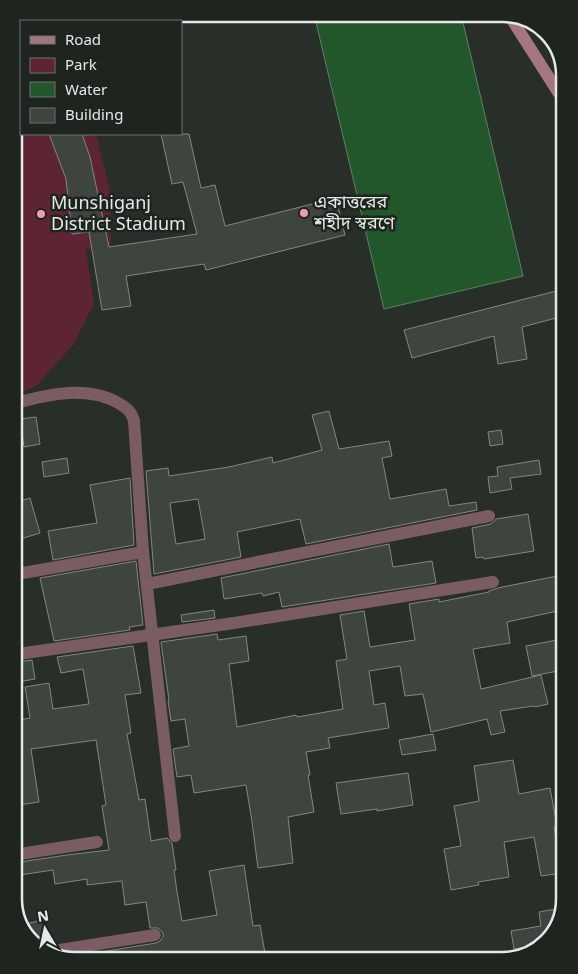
<svg xmlns="http://www.w3.org/2000/svg" width="578" height="974" font-family="Georgia,'Noto Sans Bengali',serif">
  <style>
    .green { fill: #5d2434 }
    .water { fill: #22572b; stroke: #5c8363 }
    .building { fill: #3d453e; stroke: #808880; fill-rule: evenodd }
    .lines { fill: none; stroke-linecap: round; stroke-linejoin: round }
    .street { stroke: #7a5c62; stroke-width: 12 }
    .secondary { stroke: #a67680; stroke-width: 12 }
    .poi-dot { fill: #f29aae; stroke: #1e251e; stroke-width: 2 }
    .labels { text-anchor: middle; dominant-baseline: central; stroke-width: 5; stroke-linejoin: round; paint-order: stroke }
    .poi-label { font-size: 18px; fill: #e4e9e5; stroke: #1e251e; text-anchor: start }
    .rim { fill: none; stroke: #e4e9e5; stroke-width: 2.5 }
  </style>
  <rect width="100%" height="100%" fill="#272f28"/>
  <polygon class="green" points="14,87 21,95 21,134 48,134 50,136 66,179 72,233 105,230 90,157 82,134 94,134 97,138 110,190 111,244 86,250 94,304 73,345 37,385 16,396"/>
  <polygon class="water" points="314,14 461,14 523,276 384,309"/>
  <g class="building">
    <polygon points="49,134 82,134 90,157 109,247 197,234 183,182 172,184 161,134 189,134 201,188 215,185 225,226 336,198 345,235 206,270 204,264 126,276 131,306 102,310 89,232 72,234 66,179"/>
    <polygon points="560,290 560,317 522,327 527,359 498,364 494,336 412,358 404,330"/>
    <path d="M329 411 339 449 389 441 392 456 382 458 390 499 446 489 449 506 476 502 477 510 306 544 300 519 237 532 241 557 154 574 146 471 168 468 169 476 229 467 272 457 273 463 322 450 312 415ZM198 499 205 539 176 544 170 503Z"/>
    <polygon points="36,417 40,444 24,447 20,419"/>
    <polygon points="501,430 503,444 490,446 488,432"/>
    <polygon points="67,458 69,473 44,477 42,462"/>
    <polygon points="539,460 541,474 510,478 512,489 490,493 488,477 498,476 497,467"/>
    <polygon points="130,478 134,545 53,560 48,531 97,523 90,485"/>
    <polygon points="30,498 40,533 17,540 17,502"/>
    <polygon points="528,514 534,551 484,559 483,557 476,558 472,528 491,524 496,519"/>
    <polygon points="389,544 393,567 432,561 436,583 282,607 279,592 263,596 262,593 224,599 221,578"/>
    <polygon points="136,561 143,625 129,627 130,630 54,641 40,578"/>
    <polygon points="562,575 562,610 507,622 510,643 473,649 481,689 541,675 548,704 535,707 534,706 500,711 505,732 491,735 487,719 431,732 423,694 405,696 400,666 369,671 374,705 385,703 389,728 328,738 330,748 306,752 310,775 308,775 314,812 288,817 293,863 258,868 252,822 246,785 194,793 191,775 177,777 173,749 189,746 185,719 171,721 168,701 169,700 161,642 217,634 218,640 246,636 249,661 229,664 237,727 296,715 297,717 343,709 336,661 347,659 340,615 364,611 370,647 415,640 409,604 439,599 439,602 489,592 489,591 498,588"/>
    <polygon points="214,610 215,618 182,622 181,615"/>
    <polygon points="562,639 563,670 532,676 526,646"/>
    <polygon points="133,646 141,693 125,695 131,733 127,734 139,800 145,799 151,841 167,838 172,843 176,870 174,870 177,892 182,921 217,915 209,871 244,865 253,926 260,925 265,953 236,958 89,960 88,954 156,943 160,941 163,937 163,933 158,928 150,928 146,902 125,905 122,881 87,885 87,879 55,884 53,870 20,875 20,862 67,855 109,850 102,806 106,805 96,740 31,749 39,802 19,805 19,720 30,718 25,687 49,683 53,709 89,704 83,669 61,673 57,657"/>
    <polygon points="32,660 35,679 18,682 18,662"/>
    <polygon points="433,734 436,750 402,755 399,740"/>
    <polygon points="513,760 519,794 550,788 557,826 554,827 562,873 541,876 534,837 504,842 509,877 478,882 479,885 451,890 444,849 461,846 454,806 479,801 474,766"/>
    <polygon points="408,773 413,805 377,811 377,809 341,814 336,783"/>
    <polygon points="561,908 554,932 539,945 514,949 511,931 541,926 539,912"/>
    <polygon points="44,920 48,944 42,945 40,948 20,925"/>
  </g>
  <g class="lines">
    <g class="street">
      <path d="M16 403C49 394 89 385 120 404 123 406 127 408 129 411 132 414 133 418 134 421L143 552 175 836"/>
      <polyline points="17,574 143,552"/>
      <polyline points="147,584 489,516"/>
      <polyline points="18,654 234,623 493,582"/>
      <polyline points="20,854 97,842"/>
      <polyline points="47,952 155,935"/>
    </g>
    <polyline class="secondary" points="509,15 558,92"/>
  </g>
  <g class="poi-dot">
    <circle cx="304" cy="213" r="5"/>
    <circle cx="41" cy="214" r="5"/>
  </g>
  <g class="labels">
    <g class="poi-label">
      <text x="314" y="203">একাত্তরের<tspan x="314" dy="21">শহীদ স্বরণে</tspan></text>
      <text x="51" y="204">Munshiganj<tspan x="51" dy="21">District Stadium</tspan></text>
    </g>
  </g>
  <path d="M0 0H578V974H0ZM75 22H503A53 53 0 0 1 556 75V899A53 53 0 0 1 503 952H75A53 53 0 0 1 22 899V75A53 53 0 0 1 75 22Z" fill="#1e251e" fill-rule="evenodd"/>
  <path class="rim" d="M75 22H503A53 53 0 0 1 556 75V899A53 53 0 0 1 503 952H75A53 53 0 0 1 22 899V75A53 53 0 0 1 75 22Z"/>
  <rect x="20" y="20" width="162" height="115" fill="#1e251e" stroke="#6d736e"/>
  <rect x="30" y="36" width="25" height="8" fill="#a67680" stroke="#6d736e"/>
  <text x="65" y="45" font-size="15" fill="#e4e9e5">Road</text>
  <rect x="30" y="58" width="25" height="15" fill="#5d2434" stroke="#6d736e"/>
  <text x="65" y="70" font-size="15" fill="#e4e9e5">Park</text>
  <rect x="30" y="82" width="25" height="15" fill="#22572b" stroke="#6d736e"/>
  <text x="65" y="95" font-size="15" fill="#e4e9e5">Water</text>
  <rect x="30" y="108" width="25" height="15" fill="#3d453e" stroke="#6d736e"/>
  <text x="65" y="120" font-size="15" fill="#e4e9e5">Building</text>
  <g transform="translate(45 929) rotate(351)" stroke="#1e251e" stroke-width="4" paint-order="stroke">
  <path d="M0-4L9 19L0 12L-9 19Z" fill="#e4e9e5"/>
  <text y="-8" font-size="14" font-weight="bold" text-anchor="middle" fill="#e4e9e5">N</text>
  </g>
</svg>
